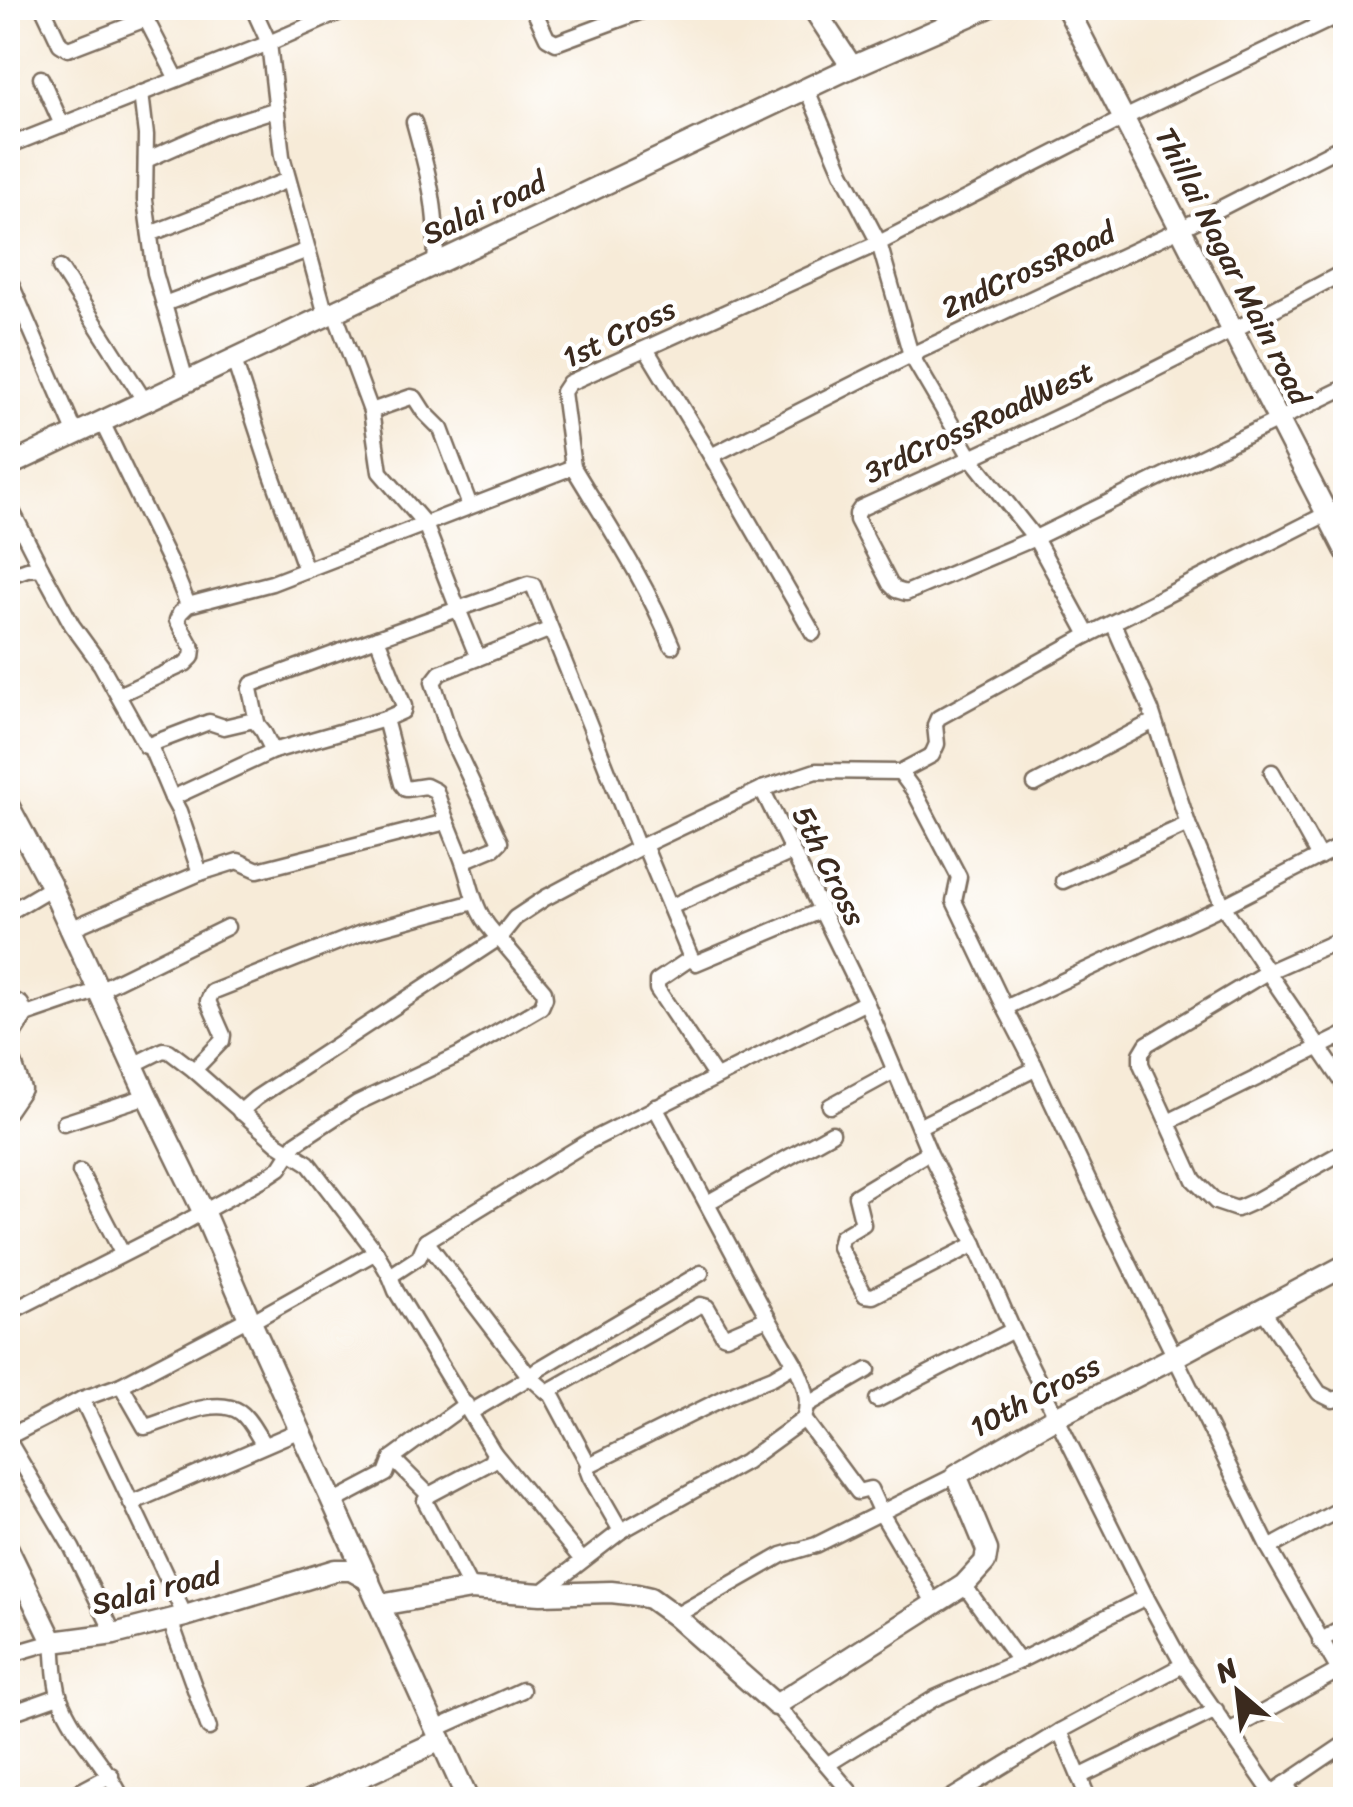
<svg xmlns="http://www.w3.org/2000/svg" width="1353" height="1807" font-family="Sriracha,sans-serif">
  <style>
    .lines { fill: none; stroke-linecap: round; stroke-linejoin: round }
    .street-casing { stroke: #7d6e5f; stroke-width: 19 }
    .secondary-casing { stroke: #7d6e5f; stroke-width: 25 }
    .street { stroke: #fff; stroke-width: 14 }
    .secondary { stroke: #fff; stroke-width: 20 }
    .labels { text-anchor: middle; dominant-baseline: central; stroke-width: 9; stroke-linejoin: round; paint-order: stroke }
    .street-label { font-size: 30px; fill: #3b2a1e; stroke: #fff }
  </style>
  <rect width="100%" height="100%" fill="#fff"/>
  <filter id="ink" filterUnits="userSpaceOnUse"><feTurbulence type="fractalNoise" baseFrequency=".01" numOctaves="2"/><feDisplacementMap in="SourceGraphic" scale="20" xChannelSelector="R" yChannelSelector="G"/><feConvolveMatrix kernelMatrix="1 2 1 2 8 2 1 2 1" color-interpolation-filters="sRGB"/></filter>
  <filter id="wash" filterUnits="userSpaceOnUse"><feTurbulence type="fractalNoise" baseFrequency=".0048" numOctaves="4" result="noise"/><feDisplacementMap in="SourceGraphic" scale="40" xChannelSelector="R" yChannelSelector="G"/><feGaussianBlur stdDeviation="2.25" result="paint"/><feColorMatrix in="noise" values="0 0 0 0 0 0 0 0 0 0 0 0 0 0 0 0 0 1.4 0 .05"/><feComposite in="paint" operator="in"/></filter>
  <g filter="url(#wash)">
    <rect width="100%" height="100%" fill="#f7ebd8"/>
  </g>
  <g filter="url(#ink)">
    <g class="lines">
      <defs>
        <g id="street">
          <polyline points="43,8 60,44 68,49 146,19 177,79"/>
          <polyline points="253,8 269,43 282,156 326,315"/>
          <polyline points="533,8 547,38 556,43 650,8"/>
          <polyline points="41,78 62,125"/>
          <polyline points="807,90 842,172 879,243 911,355 972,459 1035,538 1088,635"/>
          <polyline points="141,93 146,135 145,200 155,273 186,381"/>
          <path d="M414 122C428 173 439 210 435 264"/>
          <polyline points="8,146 269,43 349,8"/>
          <polyline points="146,160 220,127 277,109"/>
          <polyline points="150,234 288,180"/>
          <polyline points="60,268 144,400"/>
          <path d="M1346 271C1187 356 1025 435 861 508L857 514V520L890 584 896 590 906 593 1035 538 1346 387"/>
          <polyline points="8,277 75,432"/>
          <polyline points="164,304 308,250"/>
          <polyline points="334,311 371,411 411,397 415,398 424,412 441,429 470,506"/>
          <polyline points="646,349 711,456 813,633"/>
          <polyline points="234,360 272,475 306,570"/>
          <polyline points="101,420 175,573 188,605"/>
          <polyline points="711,456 911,355 1180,229 1346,144"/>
          <path d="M573 467C608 525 646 582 672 646"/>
          <polyline points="8,503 41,568"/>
          <polyline points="8,576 27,569 41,568 72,625 101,665 146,746 209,722 224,727 254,720 263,731 273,751 385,719"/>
          <polyline points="1113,623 1151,710 1188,824 1223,906 1346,1087"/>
          <path d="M551 629 478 658 458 609 528 584 533 585C569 673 604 760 638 848"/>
          <polyline points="118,695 185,664 192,657 193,649 177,620 180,613 188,605 272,583 425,524 380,472 371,411"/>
          <polyline points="257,722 250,689 252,684 377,638"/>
          <polyline points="150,746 172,798"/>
          <polyline points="900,772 914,791 959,877 954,901 1005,1008"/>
          <polyline points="1272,772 1319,857"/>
          <polyline points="1035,784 1154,721"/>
          <polyline points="762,789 866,1002 929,1152 975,1244 1013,1330 1146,1597 1183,1665 1060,1731 947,1800"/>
          <polyline points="644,845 691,958 696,963 820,911"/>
          <polyline points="463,861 494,848 500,842 451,738 433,682 440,673 478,658"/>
          <polyline points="200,873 238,861 258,870 446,822"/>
          <polyline points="1063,881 1188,824"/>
          <polyline points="670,907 792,852"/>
          <polyline points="8,913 45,891 50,884"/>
          <polyline points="70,929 200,873 179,811 172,798 273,751"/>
          <polyline points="1346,937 1267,972 1147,1044 1141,1054 1141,1064 1194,1180 1216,1202 1237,1209 1255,1201 1346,1150"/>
          <polyline points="691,958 657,981 657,989 715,1076"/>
          <polyline points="8,997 21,1004 26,1015"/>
          <polyline points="8,1042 26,1015 99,990 227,927"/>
          <polyline points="8,1045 23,1089 8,1111"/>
          <polyline points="1034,1064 1102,1209 1269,1548 1346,1683"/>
          <polyline points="133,1065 163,1050 169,1051 194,1070 278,1144 308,1163 376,1252 390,1276 396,1291 494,1453 491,1462 429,1495 425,1501 471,1589"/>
          <polyline points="194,1070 222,1041 223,1035 208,1001 212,992 361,933 474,902"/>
          <polyline points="830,1106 894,1071"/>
          <path d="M240 1112 256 1098 499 938C473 914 473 889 462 859 453 836 443 814 436 791L426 786 406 789 402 784 385 719 403 711 404 706 377 638 458 609 425 524 573 467 563 392 569 383 879 243 1124 118 1346 12"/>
          <polyline points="1168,1122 1346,1034"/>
          <polyline points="64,1123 147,1096"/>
          <polyline points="920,1126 1031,1071 1034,1064 1005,1008 1223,906 1346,843"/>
          <polyline points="929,1152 856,1196 863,1224 841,1237 839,1247 865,1295 873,1296 975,1244"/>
          <polyline points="80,1172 122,1253"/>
          <polyline points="707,1203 832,1133"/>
          <polyline points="426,1241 530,1377 547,1392 700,1305 707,1307 723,1335 726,1336 768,1318 655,1107"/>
          <polyline points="390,1276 419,1257 426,1241 586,1143 866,1002"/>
          <polyline points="1262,1309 1319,1393 1333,1400 1346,1396"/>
          <polyline points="8,1313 167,1232 268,1176 280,1168 296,1143 357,1103 459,1055 541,1007 545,998 544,991 499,938 515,918 545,898 644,845 762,789 816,771 900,772 932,755 937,744 935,725 938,718 1088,635 1346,504"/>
          <polyline points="768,1318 795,1364"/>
          <polyline points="251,1322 376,1252"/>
          <path d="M121 1385 145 1427C171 1421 213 1395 240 1412 250 1419 257 1435 264 1445"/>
          <polyline points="550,1392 589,1465 587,1469 590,1477 621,1531"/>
          <polyline points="82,1399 185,1616"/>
          <polyline points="877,1400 1013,1330"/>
          <polyline points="809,1404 868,1370"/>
          <polyline points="471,1412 530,1377 539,1369 701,1273"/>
          <polyline points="804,1419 858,1492 870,1489 881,1513 935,1604"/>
          <polyline points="8,1437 82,1399 121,1385 249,1318"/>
          <polyline points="8,1440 72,1548 114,1634"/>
          <polyline points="494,1453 582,1560"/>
          <polyline points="392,1458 429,1495"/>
          <polyline points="333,1502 386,1474 392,1458 466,1404"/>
          <polyline points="131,1503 300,1430"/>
          <polyline points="1269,1548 1346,1506"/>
          <polyline points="964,1585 1019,1661"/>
          <path d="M541 1593 621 1531 745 1462 804 1419C811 1399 804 1383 795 1364L773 1377 736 1392 589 1465"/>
          <polyline points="675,1616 782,1555 816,1545 956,1475"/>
          <polyline points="170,1620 209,1728"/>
          <polyline points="1320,1641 1346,1626"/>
          <path d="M8 1655 53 1642C55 1660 54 1680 60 1698 73 1735 106 1763 123 1800"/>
          <polyline points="1183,1665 1272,1793 1262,1800"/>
          <polyline points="776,1705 857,1800"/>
          <polyline points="8,1714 59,1696"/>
          <polyline points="436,1729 522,1690"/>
          <polyline points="1060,1731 1089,1800"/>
          <polyline points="1229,1731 1338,1671"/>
          <polyline points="828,1764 935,1698 1019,1661 1146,1597"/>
          <polyline points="1079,1777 1216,1710"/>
          <polyline points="1285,1784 1297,1800"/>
          <polyline points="1272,1793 1346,1743"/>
          <polyline points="64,1800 111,1775"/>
        </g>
        <g id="secondary">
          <polyline points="813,8 852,67"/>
          <polyline points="1067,8 1346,551"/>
          <polyline points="8,466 852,67 987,8"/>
          <polyline points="8,805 50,884 147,1096 203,1211 249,1318 468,1800"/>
          <polyline points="8,1549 53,1642 114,1634 185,1616 335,1570 351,1570 369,1580"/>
          <polyline points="380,1605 471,1589 541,1594 611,1592 637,1595 650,1598 675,1616 776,1705 964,1585 985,1562 987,1550 956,1475 1056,1417 1176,1356 1346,1265"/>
          <polyline points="311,1800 441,1740"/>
        </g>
      </defs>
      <use href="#street" class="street-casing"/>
      <use href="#secondary" class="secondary-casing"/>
      <use href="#street" class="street"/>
      <use href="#secondary" class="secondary"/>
    </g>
  </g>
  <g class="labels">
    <g class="street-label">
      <text transform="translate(484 208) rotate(-25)">Salai road</text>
      <text transform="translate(1233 266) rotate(63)">Thillai Nagar Main road</text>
      <text transform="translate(1028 270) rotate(-25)">2ndCrossRoad</text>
      <text transform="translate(619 333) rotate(-26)">1st Cross</text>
      <text transform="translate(979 422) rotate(-25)">3rdCrossRoadWest</text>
      <text transform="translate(829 866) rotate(64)">5th Cross</text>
      <text transform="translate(1035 1396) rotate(-28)">10th Cross</text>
      <text transform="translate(156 1589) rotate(-14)">Salai road</text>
    </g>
  </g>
  <rect width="1353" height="1807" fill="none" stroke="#fff" stroke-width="40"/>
  <g transform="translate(1238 1692) rotate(332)" stroke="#ffffff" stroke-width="8" paint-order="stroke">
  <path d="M0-8L18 38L0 25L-18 38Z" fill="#3b2a1e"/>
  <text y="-15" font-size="28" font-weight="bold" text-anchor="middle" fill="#3b2a1e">N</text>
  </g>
</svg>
